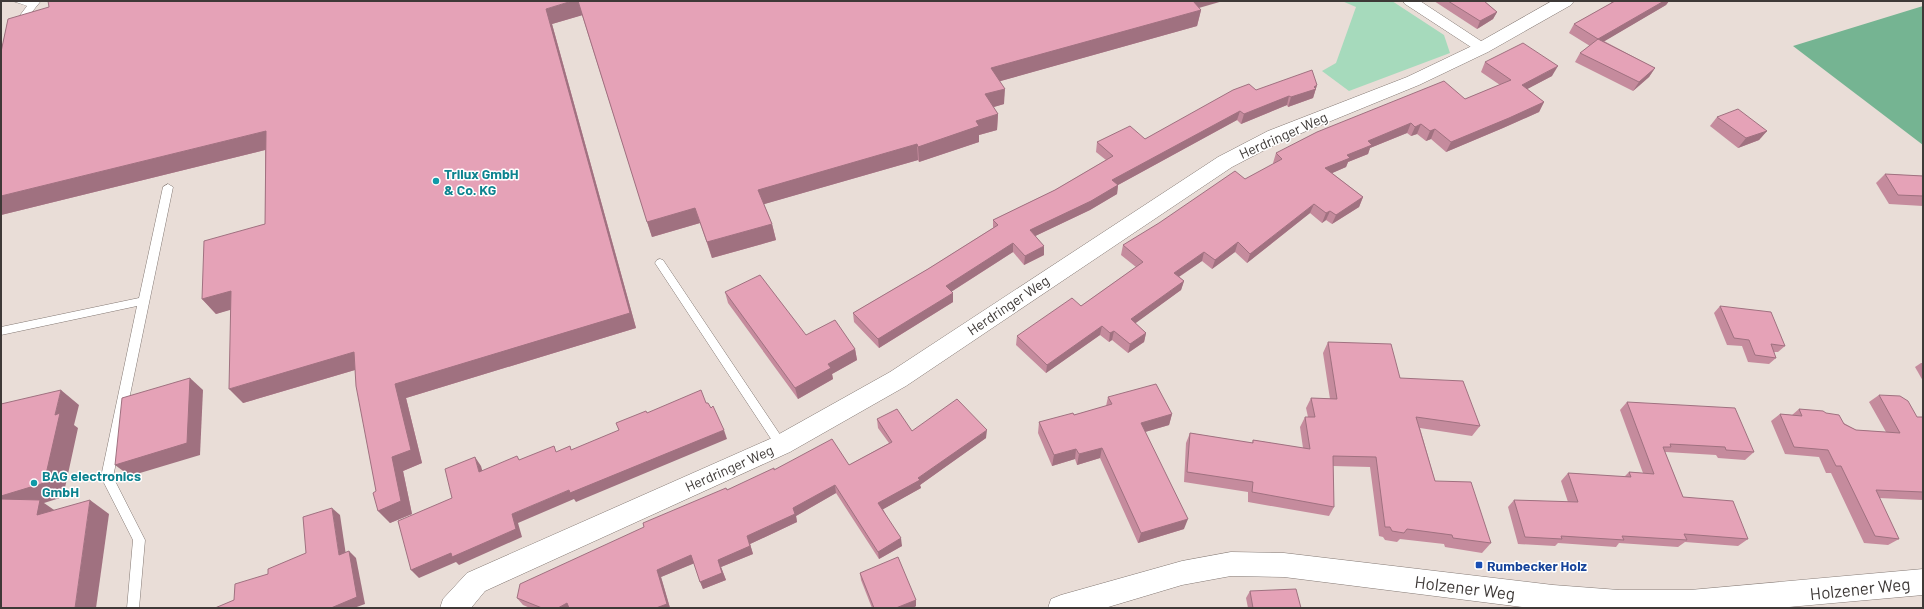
<svg xmlns="http://www.w3.org/2000/svg" width="1924" height="609" font-family="Barlow,sans-serif">
  <style>
    .green { fill: #a6dabc }
    .forest { fill: #75b492 }
    .lines { fill: none; stroke-linecap: round; stroke-linejoin: round }
    .lane-casing { stroke: #847974; stroke-width: 1 }
    .street-casing { stroke: #847974; stroke-width: 1 }
    .secondary-casing { stroke: #847974; stroke-width: 1 }
    .lane { fill: #fff; fill-rule: evenodd }
    .street { fill: #fff; fill-rule: evenodd }
    .secondary { fill: #fff; fill-rule: evenodd }
    .wall { fill: #c58b9d }
    .shaded-wall { fill: #a07180 }
    .building { fill: #e5a2b7; stroke: #a07180 }
    .culture-dot { fill: #0f9aa8; stroke: #fff; stroke-width: 1.5 }
    .transit-dot { fill: #1a4fb4; stroke: #fff; stroke-width: 1.5 }
    .labels { text-anchor: middle; dominant-baseline: central; stroke-width: 3; stroke-linejoin: round; paint-order: stroke }
    .street-label { font-size: 14px; fill: #3e3937; stroke: #fff }
    .culture-label { font-size: 14px; font-weight: bold; fill: #0d838f; stroke: #fff; text-anchor: start }
    .transit-label { font-size: 14px; font-weight: bold; fill: #164399; stroke: #fff; text-anchor: start }
    .near-street-label { font-size: 17px; fill: #3e3937; stroke: #fff }
  </style>
  <rect width="100%" height="100%" fill="#e9ddd7"/>
  <polygon class="green" points="1342,1 1392,1 1444,35 1450,53 1349,91 1322,71 1336,63 1356,7"/>
  <polygon class="forest" points="1923,6 1923,145 1793,46"/>
  <g class="lines">
    <defs>
      <g id="lane">
        <polygon points="13,1 40,2 19,28 16,28 12,26 27,6"/>
        <polygon points="168,184 173,187 113,477 145,540 139,608 127,608 133,540 101,477 137,306 1,335 1,327 139,298 163,187"/>
        <polygon points="660,259 663,260 785,442 787,445 785,448 781,450 777,448 657,266 655,263 657,260"/>
      </g>
      <polygon id="street" points="1403,1 1420,1 1487,45 1490,48 1487,51 1482,53 1477,51 1405,4"/>
      <g id="secondary">
        <polygon points="1552,1 1574,1 1571,5 1488,52 1419,85 1282,141 1232,167 906,386 790,452 485,591 471,608 440,608 443,599 467,573 772,438 890,372 1218,157 1268,131 1407,77 1476,44"/>
        <polygon points="1231,552 1284,553 1553,585 1619,590 1690,590 1923,569 1923,595 1777,608 1530,608 1284,577 1231,576 1182,585 1105,608 1048,608 1051,599 1061,595 1182,561"/>
      </g>
    </defs>
    <use href="#lane" class="lane-casing"/>
    <use href="#street" class="street-casing"/>
    <use href="#secondary" class="secondary-casing"/>
    <use href="#lane" class="lane"/>
    <use href="#street" class="street"/>
    <use href="#secondary" class="secondary"/>
  </g>
  <g class="wall">
    <polygon points="1434,1 1484,1 1497,12 1493,19 1477,29"/>
    <polygon points="1612,1 1669,1 1666,5 1604,41 1655,68 1649,77 1633,91 1575,62 1580,53 1590,46 1569,33 1574,24 1610,4"/>
    <polygon points="1199,8 1201,10 1197,26 1000,81 1004,104 993,107 998,114 997,130 979,135 979,142 919,162 918,160 764,204 772,224 776,240 712,258 700,223 652,237 582,15 552,24 636,328 406,398 422,463 403,471 412,514 390,523 376,491 355,370 243,403 231,309 216,314 202,299 265,224 265,150 1,215 1,52 8,19"/>
    <polygon points="1485,62 1552,76 1527,89 1544,102 1539,112 1503,128 1446,152 1431,139 1426,141 1417,134 1411,136 1407,133 1370,148 1368,154 1348,162 1346,167 1332,173 1363,197 1359,207 1332,224 1326,220 1322,223 1310,213 1247,263 1235,252 1212,269 1202,261 1179,277 1184,281 1181,290 1135,323 1146,333 1144,342 1128,353 1112,340 1109,342 1100,335 1046,373 1016,345 1017,336 1081,306 1136,267 1121,255 1123,245 1274,164 1273,163 1276,153 1465,99 1500,85 1481,72"/>
    <polygon points="1317,85 1313,98 1288,107 1287,105 1241,124 1237,120 1118,185 1117,194 1090,210 1035,236 1044,255 1024,265 1013,252 951,292 953,293 953,302 879,348 854,322 853,313 928,269 993,228 993,220 1055,190 1106,160 1096,152 1097,142 1145,139 1256,90"/>
    <polygon points="1717,117 1767,131 1759,140 1738,148 1710,126"/>
    <polygon points="1885,174 1923,176 1923,206 1889,204 1876,183"/>
    <polygon points="725,292 806,335 855,349 857,360 832,374 833,379 798,399 728,303"/>
    <polygon points="1720,306 1785,346 1778,352 1774,352 1776,358 1769,364 1748,362 1742,346 1727,345 1714,313"/>
    <polygon points="1328,342 1400,378 1480,426 1472,436 1420,428 1435,481 1491,543 1482,553 1445,547 1444,544 1400,539 1397,542 1385,540 1383,537 1379,536 1370,467 1333,466 1334,507 1329,516 1248,502 1248,492 1184,482 1186,443 1190,433 1252,443 1253,440 1303,448 1300,427 1305,417 1308,417 1306,408 1311,398 1330,399 1323,353"/>
    <polygon points="1921,363 1923,363 1923,381 1915,367"/>
    <polygon points="1879,395 1917,417 1923,417 1923,500 1879,498 1899,539 1888,545 1864,543 1831,473 1826,473 1819,457 1785,454 1771,421 1780,414 1792,415 1799,409 1826,413 1856,430 1886,432 1869,402"/>
    <polygon points="1108,397 1172,414 1169,425 1145,432 1184,529 1138,543 1100,458 1077,465 1075,459 1052,466 1038,433 1039,422 1074,415 1106,406"/>
    <polygon points="1627,402 1754,452 1745,460 1718,458 1716,455 1666,452 1665,452 1683,497 1748,539 1738,546 1685,542 1678,547 1619,543 1616,547 1558,543 1555,546 1518,544 1508,507 1514,500 1568,502 1561,481 1568,473 1624,477 1629,472 1643,473 1620,410"/>
    <polygon points="877,419 912,431 986,438 920,485 921,488 883,509 902,546 879,559 836,493 796,516 797,522 750,544 753,554 721,567 726,580 703,589 694,563 661,577 670,608 530,608 523,605 517,598 727,490 774,470 849,465 889,443 878,428"/>
    <polygon points="860,573 916,600 916,606 913,608 872,608 861,580"/>
    <polygon points="1250,591 1301,608 1248,608 1246,598"/>
  </g>
  <g class="shaded-wall">
    <polygon points="572,1 578,1 583,15 552,24 636,328 406,398 422,463 403,471 412,514 390,523 378,511 392,457 395,384 546,9"/>
    <polygon points="1187,1 1223,1 1185,12"/>
    <polygon points="1664,1 1669,1 1666,5 1593,48 1598,39"/>
    <polygon points="1201,10 1197,26 990,84 991,68"/>
    <polygon points="1497,12 1493,19 1477,29 1480,21"/>
    <polygon points="1558,66 1552,76 1516,95 1522,85"/>
    <polygon points="1655,68 1649,77 1633,91 1639,82"/>
    <polygon points="1317,85 1313,98 1288,107 1291,97"/>
    <polygon points="1005,89 1004,104 984,110 985,94"/>
    <polygon points="1289,96 1287,105 1241,124 1244,114"/>
    <polygon points="1544,102 1539,112 1503,128 1446,152 1451,142"/>
    <polygon points="1240,111 1237,120 1118,185 1117,194 1090,210 1029,239 1030,230 1112,180"/>
    <polygon points="998,114 997,130 979,135 979,142 919,162 918,147 976,121"/>
    <polygon points="1411,123 1407,133 1370,148 1368,154 1348,162 1346,167 1321,178 1325,168 1368,141"/>
    <polygon points="1421,124 1417,134 1411,136 1415,127"/>
    <polygon points="1435,129 1431,139 1426,141 1430,131"/>
    <polygon points="266,131 277,147 1,215 1,196"/>
    <polygon points="1767,131 1759,140 1738,148 1746,138"/>
    <polygon points="917,144 918,160 761,205 758,190"/>
    <polygon points="1363,197 1359,207 1332,224 1336,215"/>
    <polygon points="1314,204 1310,213 1247,263 1250,254"/>
    <polygon points="695,208 700,223 652,237 647,222"/>
    <polygon points="1330,211 1326,220 1322,223 1326,213"/>
    <polygon points="772,224 776,240 712,258 707,242"/>
    <polygon points="1238,242 1235,252 1212,269 1215,260"/>
    <polygon points="1013,243 1013,252 946,295 946,286"/>
    <polygon points="1044,246 1044,255 1024,265 1025,256"/>
    <polygon points="1204,252 1202,261 1171,282 1174,273"/>
    <polygon points="1184,281 1181,290 1129,328 1131,319"/>
    <polygon points="231,291 244,306 216,314 202,299"/>
    <polygon points="953,293 953,302 879,348 878,339"/>
    <polygon points="1102,326 1100,335 1046,373 1047,365"/>
    <polygon points="1114,331 1112,340 1109,342 1110,333"/>
    <polygon points="1146,333 1144,342 1128,353 1130,344"/>
    <polygon points="855,349 857,360 832,374 833,379 798,399 795,388 828,364"/>
    <polygon points="354,352 365,367 243,403 229,389"/>
    <polygon points="190,378 203,390 200,455 130,476 115,465"/>
    <polygon points="61,390 79,405 74,425 78,428 63,497 44,503 60,514 57,528 1,504 1,496 55,415"/>
    <polygon points="1172,414 1169,425 1138,434 1141,423"/>
    <polygon points="724,430 727,439 576,502 574,499 518,523 522,537 459,565 456,562 419,578 411,570 512,514 569,490"/>
    <polygon points="987,430 986,438 920,485 921,488 880,511 878,503 918,478"/>
    <polygon points="1102,448 1100,458 1077,465 1079,454"/>
    <polygon points="1076,449 1075,459 1052,466 1054,455"/>
    <polygon points="475,457 481,466 485,480 479,472"/>
    <polygon points="835,485 836,493 796,516 797,522 750,544 753,554 721,567 726,580 703,589 700,582 718,560 747,536 793,508"/>
    <polygon points="90,500 109,514 96,608 75,608"/>
    <polygon points="332,508 340,515 347,562 339,555"/>
    <polygon points="1188,519 1184,529 1138,543 1141,533"/>
    <polygon points="901,538 902,546 879,559 878,552"/>
    <polygon points="349,551 356,558 365,604 354,608 331,608"/>
    <polygon points="691,555 695,563 661,577 670,608 656,608 657,570"/>
    <polygon points="916,600 916,606 913,608 896,608"/>
    <polygon points="567,603 571,608 558,608"/>
  </g>
  <g class="building">
    <polygon points="48,1 572,1 546,9 630,313 395,384 411,450 392,457 401,501 378,511 373,493 376,491 356,386 354,352 229,389 231,291 202,299 204,241 265,224 266,131 1,196 1,52 8,19 49,7"/>
    <polygon points="578,1 1193,1 1201,10 991,68 1005,89 985,94 998,114 976,121 979,126 918,147 917,144 758,190 772,224 707,242 695,208 647,222"/>
    <polygon points="1448,1 1484,1 1497,12 1480,21"/>
    <polygon points="1615,1 1664,1 1598,39 1655,68 1639,82 1580,53 1598,39 1574,24"/>
    <polygon points="1523,43 1558,66 1522,85 1544,102 1509,118 1451,142 1435,129 1430,131 1421,124 1415,127 1411,123 1368,141 1372,145 1347,155 1350,158 1325,168 1363,197 1336,215 1330,211 1326,213 1314,204 1250,254 1238,242 1215,260 1204,252 1174,273 1184,281 1131,319 1146,333 1130,344 1114,331 1110,333 1102,326 1047,365 1017,336 1072,298 1081,306 1143,262 1123,245 1159,223 1235,171 1245,179 1282,159 1276,153 1317,132 1444,81 1465,99 1511,80 1485,62"/>
    <polygon points="1312,70 1317,85 1314,87 1316,89 1291,97 1289,96 1244,114 1240,111 1112,180 1118,185 1091,201 1030,230 1044,246 1025,256 1013,243 946,286 953,293 878,339 853,313 928,269 998,225 993,220 1055,190 1113,156 1097,142 1130,126 1145,139 1233,90 1249,84 1256,90"/>
    <polygon points="1738,109 1767,131 1746,138 1717,117"/>
    <polygon points="1885,174 1923,176 1923,196 1898,195"/>
    <polygon points="760,275 806,335 835,320 855,349 828,364 831,368 795,388 725,292"/>
    <polygon points="1720,306 1771,312 1785,346 1771,344 1776,358 1755,355 1749,340 1734,338"/>
    <polygon points="1328,342 1391,344 1400,378 1463,381 1480,426 1416,417 1435,481 1471,482 1491,543 1453,538 1452,535 1407,529 1404,533 1392,531 1390,527 1385,527 1376,457 1333,456 1334,507 1252,492 1253,482 1187,472 1190,433 1253,443 1253,440 1310,449 1305,417 1315,417 1311,398 1337,399"/>
    <polygon points="190,378 187,443 115,465 122,398"/>
    <polygon points="1156,384 1172,414 1141,423 1188,519 1141,533 1102,448 1079,454 1076,449 1054,455 1039,422 1073,413 1074,415 1112,404 1108,397"/>
    <polygon points="61,390 55,415 60,413 44,483 1,496 1,404"/>
    <polygon points="701,390 706,403 708,403 711,408 713,406 724,430 570,493 569,490 512,514 516,529 452,557 451,553 411,570 398,521 452,498 445,469 475,457 479,472 517,456 519,460 554,446 556,452 570,446 571,450 619,430 616,423 646,411 647,413"/>
    <polygon points="1879,395 1900,396 1908,401 1917,417 1923,417 1923,492 1876,490 1899,539 1875,536 1841,466 1836,466 1828,450 1794,447 1780,414 1802,416 1799,409 1823,411 1826,413 1839,415 1844,424 1856,430 1900,433"/>
    <polygon points="957,399 987,430 918,478 920,480 878,503 901,538 878,552 835,485 793,508 795,514 747,536 750,546 718,560 722,573 700,582 691,555 657,570 667,604 656,608 569,608 567,603 558,608 542,608 517,598 520,584 644,527 643,523 726,488 727,490 774,468 774,470 832,439 849,465 892,442 877,419 897,409 912,431"/>
    <polygon points="1627,402 1735,408 1754,452 1726,450 1725,447 1670,444 1671,447 1663,447 1683,497 1733,501 1748,539 1684,534 1687,540 1622,536 1624,540 1561,536 1562,539 1525,537 1514,500 1578,502 1568,473 1631,477 1629,472 1654,474"/>
    <polygon points="1,499 40,500 37,515 90,500 75,608 1,608"/>
    <polygon points="332,508 339,555 349,551 357,597 331,608 215,608 234,600 235,584 268,574 268,569 306,553 303,517"/>
    <polygon points="898,557 916,600 896,608 874,608 860,573"/>
    <polygon points="1296,589 1301,608 1253,608 1250,591"/>
  </g>
  <g class="culture-dot">
    <circle cx="436" cy="181" r="4"/>
    <circle cx="34" cy="483" r="4"/>
  </g>
  <rect class="transit-dot" x="1475" y="561" width="8" height="8" rx="2"/>
  <g class="labels">
    <g class="street-label">
      <text transform="translate(1283 135) rotate(-24)">Herdringer Weg</text>
      <text transform="translate(1008 305) rotate(-34)">Herdringer Weg</text>
      <text transform="translate(729 468) rotate(-24)">Herdringer Weg</text>
    </g>
    <g class="culture-label">
      <text x="444" y="173">Trilux GmbH<tspan x="444" dy="16">&amp; Co. KG</tspan></text>
      <text x="42" y="475">BAG electronics<tspan x="42" dy="16">GmbH</tspan></text>
    </g>
    <g class="transit-label">
      <text x="1487" y="565">Rumbecker Holz</text>
    </g>
    <g class="near-street-label">
      <text transform="translate(1465 587) rotate(7)">Holzener Weg</text>
      <text transform="translate(1860 588) rotate(-6)">Holzener Weg</text>
    </g>
  </g>
  <rect width="1924" height="609" fill="none" stroke="#3e3937" stroke-width="4"/>
</svg>
